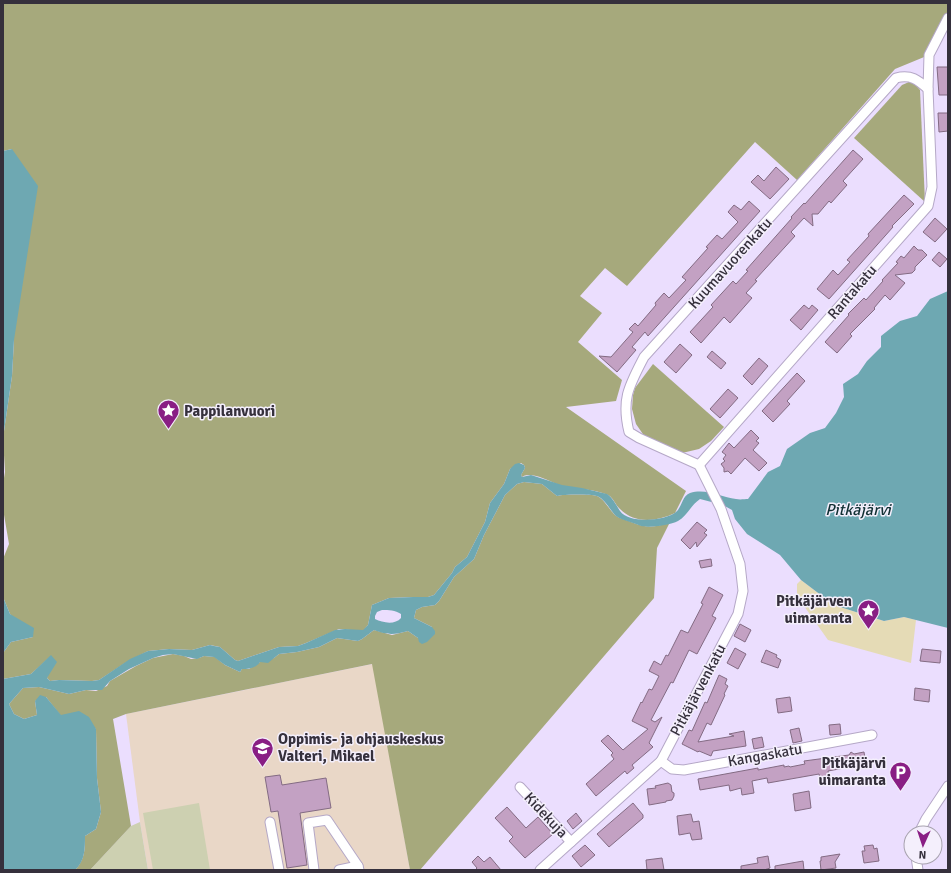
<svg xmlns="http://www.w3.org/2000/svg" width="951" height="873" font-family="Signika,sans-serif">
  <style>
    .education { fill: #e9d7c7 }
    .green { fill: #cdd0b1 }
    .forest { fill: #a6a97c }
    .sand { fill: #e5dbb6 }
    .water { fill: #6ea8b2; fill-rule: evenodd }
    .building { fill: #c3a1c3; stroke: #836b83 }
    .lines { fill: none; stroke-linecap: round; stroke-linejoin: round }
    .minor-casing { stroke: #b5a8c7; stroke-width: 11 }
    .minor { stroke: #fff; stroke-width: 9 }
    .labels { text-anchor: middle; dominant-baseline: central; stroke-width: 3; stroke-linejoin: round; paint-order: stroke }
    .street-label { font-size: 15px; fill: #35303c; stroke: #f4effc }
    .poi-label { font-size: 15px; font-weight: bold; fill: #35303c; stroke: #f4effc; text-anchor: start }
    .water-label { font-size: 16px; font-style: italic; fill: #113034; stroke: #f4effc }
  </style>
  <rect width="100%" height="100%" fill="#ebdefe"/>
  <polygon class="education" points="373,664 410,870 148,870 140,822 126,714"/>
  <g class="green">
    <polygon points="199,803 210,870 153,870 143,813"/>
    <polygon points="140,822 148,870 90,870 131,826"/>
  </g>
  <g class="forest">
    <path d="M3 3H948V18L929 55 895 69 797 180 755 142 627 286 605 268 580 296 602 313 578 342 622 380 616 401 566 407 686 491 675 513C656 522 635 524 620 509 615 505 614 498 608 495 594 489 578 489 563 486 552 483 542 476 531 475 527 475 525 475 522 477L521 475 525 468 524 465 521 463 510 469 504 484 490 503 485 522 467 557 455 567 452 573 434 595 428 597H413L389 598 372 605 368 625 363 631 339 629 306 643 298 646 279 647 238 661 235 660 220 647 210 645 192 650 169 649 148 651 125 663 99 680 92 681 59 680 50 681 47 678 51 656 31 674 3 679V653L11 642 33 637 10 614 3 597V559L9 544 3 509V484L5 472 3 438 12 376 14 340 12 149 3 151Z"/>
    <polygon points="909,82 915,84 920,90 925,202 854,138 902,85"/>
    <polygon points="653,364 724,427 711,441 699,449 682,453 647,440 636,424 632,409 633,395 635,388"/>
    <path d="M524 482 542 484 557 496C564 494 591 494 597 496 604 499 609 509 614 514 619 519 625 519 631 522 646 528 654 528 670 522L657 548 654 598 420 870H410L372 664 126 714 113 719 131 826 90 870H75C85 860 85 849 85 836L96 829 101 812 97 778 96 729 61 716 46 697 35 701 37 715 24 719 14 714 9 704 23 688 39 687 69 694 86 690 96 691 107 686 110 681 136 666 153 658 173 654 184 656 191 659 199 658 204 656 215 657 225 665 240 672 242 669H249L260 662 274 658 279 654 297 652 319 647 337 638 358 641 362 639 374 630 392 635 408 631 418 638 432 627 414 618 416 610 422 607 435 605 439 601 454 577 474 559 484 535 505 495 517 484Z"/>
  </g>
  <polygon class="sand" points="801,580 834,605 884,621 904,617 916,620 911,663 828,640 797,596 797,584"/>
  <g class="water">
    <polygon points="12,149 38,186 14,340 12,376 3,438 3,151"/>
    <path d="M948 291V628L904 617 884 621 834 605 801 580 780 555 747 534 735 519 732 510 723 505 700 499C691 505 687 516 678 521 670 525 650 528 641 526 638 525 634 523 630 522 625 520 620 519 616 516 610 510 605 499 597 496 591 494 564 494 557 496L542 484 524 482 517 484 505 495 484 535 474 559 454 577 439 601 435 605 422 607 416 610 414 618 432 627 435 631V634L427 642 422 644 419 642 418 638 408 631C393 635 388 635 374 630L362 639 358 641 337 638 319 647 297 652 279 654 268 663 260 662C256 668 249 669 242 669L240 672 225 665 214 657 204 656 197 659 173 654 163 655 153 658 129 669 110 681 102 690H86L69 694 39 687 23 688 9 704 14 714 24 719 37 715 35 701 40 695 46 697 61 715 79 711 89 717 96 729 97 778 101 812 96 829 85 836C85 849 85 861 75 870H3V679L31 674 51 655 57 662 47 678 50 681 59 680 92 681 99 680 130 659 148 651 169 649 192 650 210 645 214 646 220 647 235 660 238 661 279 647 298 646 306 643 335 630 345 629 363 630 368 625 372 605 389 598 413 597H428L434 595 452 573 455 567 467 557 485 522 490 503 504 484 510 469 515 464 519 463 524 465 525 468 521 475 522 477 531 475 562 485 582 488 607 494C613 498 616 505 620 511 629 524 665 521 676 512 682 507 682 496 690 493 706 488 721 497 736 499 740 500 745 499 748 499L768 472 780 466 787 449 810 433 825 428 836 413 844 397 843 384 858 374 867 361 881 347V336L900 321 917 316 930 299ZM382 610C389 610 395 610 401 614V618C395 625 383 623 375 619V616L377 612Z"/>
    <polygon points="3,597 10,614 34,628 33,637 11,642 3,653"/>
  </g>
  <g class="building">
    <polygon points="937,67 948,67 948,95 939,95"/>
    <polygon points="938,113 948,113 948,131 939,132"/>
    <polygon points="853,150 863,159 843,181 847,185 831,203 829,201 818,214 812,214 813,226 804,218 791,232 795,236 755,280 757,281 746,293 752,298 730,323 724,317 701,343 690,332 713,307 711,305 733,281 736,284 748,271 746,270 792,218 791,217 804,203 805,204"/>
    <polygon points="776,167 789,179 770,199 751,182 758,175 764,181"/>
    <polygon points="904,195 914,204 892,226 893,227 829,299 817,289 833,270 838,275 850,262 847,260 869,236 868,234"/>
    <polygon points="749,201 760,211 648,336 645,332 632,347 636,350 617,372 599,356 611,357 633,332 629,329 635,323 638,326 656,305 655,303 664,293 669,298 686,280 682,277 708,248 706,247 717,235 722,239 738,222 728,212 734,205 741,210"/>
    <polygon points="935,218 947,229 935,242 923,232"/>
    <polygon points="914,246 918,250 922,250 927,255 915,267 915,270 912,273 895,275 905,283 890,300 885,295 874,308 875,309 850,334 852,336 837,353 825,342 849,315 848,314 864,298 866,300 883,281 882,280 898,263 896,262 901,256 904,258"/>
    <polygon points="939,252 947,259 940,267 932,260"/>
    <polygon points="804,305 809,309 812,305 818,310 801,330 790,320"/>
    <polygon points="680,344 692,355 676,373 664,362"/>
    <polygon points="712,351 726,363 721,369 707,357"/>
    <polygon points="759,358 768,366 752,385 743,376"/>
    <polygon points="797,373 805,381 787,401 790,404 773,422 762,411"/>
    <polygon points="728,389 738,398 720,418 710,409"/>
    <polygon points="751,430 759,438 756,441 759,443 753,450 767,463 759,471 745,458 731,474 728,471 724,472 724,468 721,464 725,461 723,459 726,455 722,452 729,443 734,448"/>
    <polygon points="697,522 707,530 704,533 707,535 697,547 696,542 690,549 681,540"/>
    <polygon points="711,559 712,566 701,568 699,561"/>
    <polygon points="709,587 723,595 712,616 716,618 697,654 689,650 673,683 671,682 651,720 655,722 662,717 649,743 653,747 632,765 634,768 627,774 625,771 596,796 586,784 614,759 611,755 613,753 601,741 608,735 623,750 648,729 632,721 641,702 642,703 649,689 652,690 659,676 649,671 654,661 661,665 666,655 668,656 681,630 688,633 703,604 701,603"/>
    <polygon points="740,624 751,630 745,642 734,636"/>
    <polygon points="735,648 746,654 738,669 727,663"/>
    <polygon points="922,649 941,651 940,663 920,661"/>
    <polygon points="766,650 777,655 776,657 781,660 778,668 761,662"/>
    <polygon points="719,675 727,679 725,684 728,686 724,694 725,695 711,725 707,723 698,742 734,736 729,734 744,731 746,746 713,751 711,756 699,751 698,752 682,744 689,730 692,731 705,702 707,703"/>
    <polygon points="915,688 930,690 929,702 914,700"/>
    <polygon points="790,697 792,711 778,713 776,699"/>
    <polygon points="840,724 841,734 830,735 829,725"/>
    <polygon points="799,728 802,741 793,743 790,730"/>
    <polygon points="762,737 764,747 754,749 752,739"/>
    <polygon points="851,752 854,754 864,752 866,764 828,771 829,777 820,778 819,774 768,783 767,778 752,781 754,793 742,795 741,788 730,791 729,785 700,790 698,779 758,768 758,770 784,765 784,767 789,766 790,767 805,764 804,761 849,755"/>
    <polygon points="280,775 282,785 326,778 331,808 300,813 307,865 287,868 278,811 271,812 265,777"/>
    <polygon points="668,783 671,785 672,792 674,793 674,796 672,800 666,801 666,802 649,805 647,789 656,788 655,786"/>
    <polygon points="809,791 811,808 795,811 793,794"/>
    <polygon points="633,803 643,815 643,818 609,847 597,834"/>
    <polygon points="507,807 526,828 538,817 553,834 525,858 509,841 513,837 495,818"/>
    <polygon points="576,813 582,821 573,829 567,821"/>
    <polygon points="691,814 693,822 699,821 702,839 692,840 690,833 679,835 677,816"/>
    <polygon points="585,845 595,855 581,867 572,856"/>
    <polygon points="873,845 874,849 877,848 879,861 864,863 862,851 865,851 864,846"/>
    <polygon points="840,854 835,862 836,868 821,870 820,861 821,861 821,857"/>
    <polygon points="478,856 484,862 490,857 501,870 475,870 477,868 472,862"/>
    <polygon points="768,856 770,868 764,870 741,870 741,866 758,863 757,858"/>
    <polygon points="662,858 664,870 647,870 646,860"/>
    <polygon points="803,861 804,870 775,870 775,866"/>
  </g>
  <g class="lines">
    <defs>
      <g id="minor">
        <path d="M699 465 639 438 629 432C621 399 629 386 644 357L896 78C911 74 918 80 928 89"/>
        <polyline points="699,465 928,206 932,187 928,89 929,55 948,18"/>
        <polyline points="661,761 672,769 684,770 872,735"/>
        <polyline points="520,787 571,842"/>
        <polyline points="270,822 279,870"/>
        <polyline points="919,833 926,819 948,786"/>
        <polyline points="916,857 918,870"/>
        <polyline points="314,870 308,823 327,820 358,866 359,870"/>
        <polyline points="339,870 358,866"/>
        <polyline points="540,870 661,761 738,614 743,591 740,564 721,509 699,465"/>
      </g>
    </defs>
    <use href="#minor" class="minor-casing"/>
    <use href="#minor" class="minor"/>
  </g>
  <defs>
    <symbol id="sight-pin" viewBox="-11 -11 22 30"><path d="M0 17L-7.5 6A9.5 9.5 0 1 1 7.5 6Z" fill="#891e84" stroke="#f4effc"/><path d="M0-6L1.8-2.2L6-1.7L2.9 1.2L3.7 5.4L0 3.3L-3.7 5.4L-2.9 1.2L-6-1.7L-1.8-2.2Z" fill="#fff"/></symbol>
    <symbol id="school-pin" viewBox="-11 -11 22 30"><path d="M0 17L-7.5 6A9.5 9.5 0 1 1 7.5 6Z" fill="#891e84" stroke="#f4effc"/><path d="M0-5L7-2L0 1L-7-2ZM-4 1L0 2.5L4 1V4Q0 6-4 4Z" fill="#fff"/></symbol>
    <symbol id="parking-pin" viewBox="-11 -11 22 30"><path d="M0 17L-7.5 6A9.5 9.5 0 1 1 7.5 6Z" fill="#891e84" stroke="#f4effc"/><path d="M-3.5-5.5H1a3.5 3.5 0 0 1 0 7H-1V5.5H-3.5ZM-1-3.4V-.6H.8a1.4 1.4 0 0 0 0-2.8Z" fill="#fff"/></symbol>
  </defs>
  <g fill-rule="evenodd">
    <use href="#sight-pin" x="156" y="398" width="25" height="34"/>
    <use href="#sight-pin" x="856" y="598" width="25" height="34"/>
    <use href="#school-pin" x="250" y="736" width="25" height="34"/>
    <use href="#parking-pin" x="888" y="760" width="25" height="34"/>
  </g>
  <g class="labels">
    <g class="street-label">
      <text transform="translate(730 263) rotate(-48)">Kuumavuorenkatu</text>
      <text transform="translate(852 292) rotate(-49)">Rantakatu</text>
      <text transform="translate(698 690) rotate(-62)">Pitkäjärvenkatu</text>
      <text transform="translate(765 755) rotate(-10)">Kangaskatu</text>
      <text transform="translate(546 815) rotate(47)">Kidekuja</text>
    </g>
    <g class="poi-label">
      <text x="184" y="411">Pappilanvuori</text>
      <text x="852" y="601" text-anchor="end">Pitkäjärven<tspan x="852" dy="17">uimaranta</tspan></text>
      <text x="278" y="739">Oppimis- ja ohjauskeskus<tspan x="278" dy="17">Valteri, Mikael</tspan></text>
      <text x="886" y="763" text-anchor="end">Pitkäjärvi<tspan x="886" dy="17">uimaranta</tspan></text>
    </g>
    <g class="water-label">
      <text x="858" y="510">Pitkäjärvi</text>
    </g>
  </g>
  <rect width="951" height="873" fill="none" stroke="#35303c" stroke-width="8"/>
  <g transform="translate(923 845) rotate(183)"><circle r="19" fill="#f4effc" stroke="#a8a3af"/>
  <path d="M0-3L7 15L0 10L-7 15Z" fill="#891e84"/>
  <text y="-6" font-size="11" font-weight="bold" text-anchor="middle" fill="#35303c">N</text>
  </g>
</svg>
